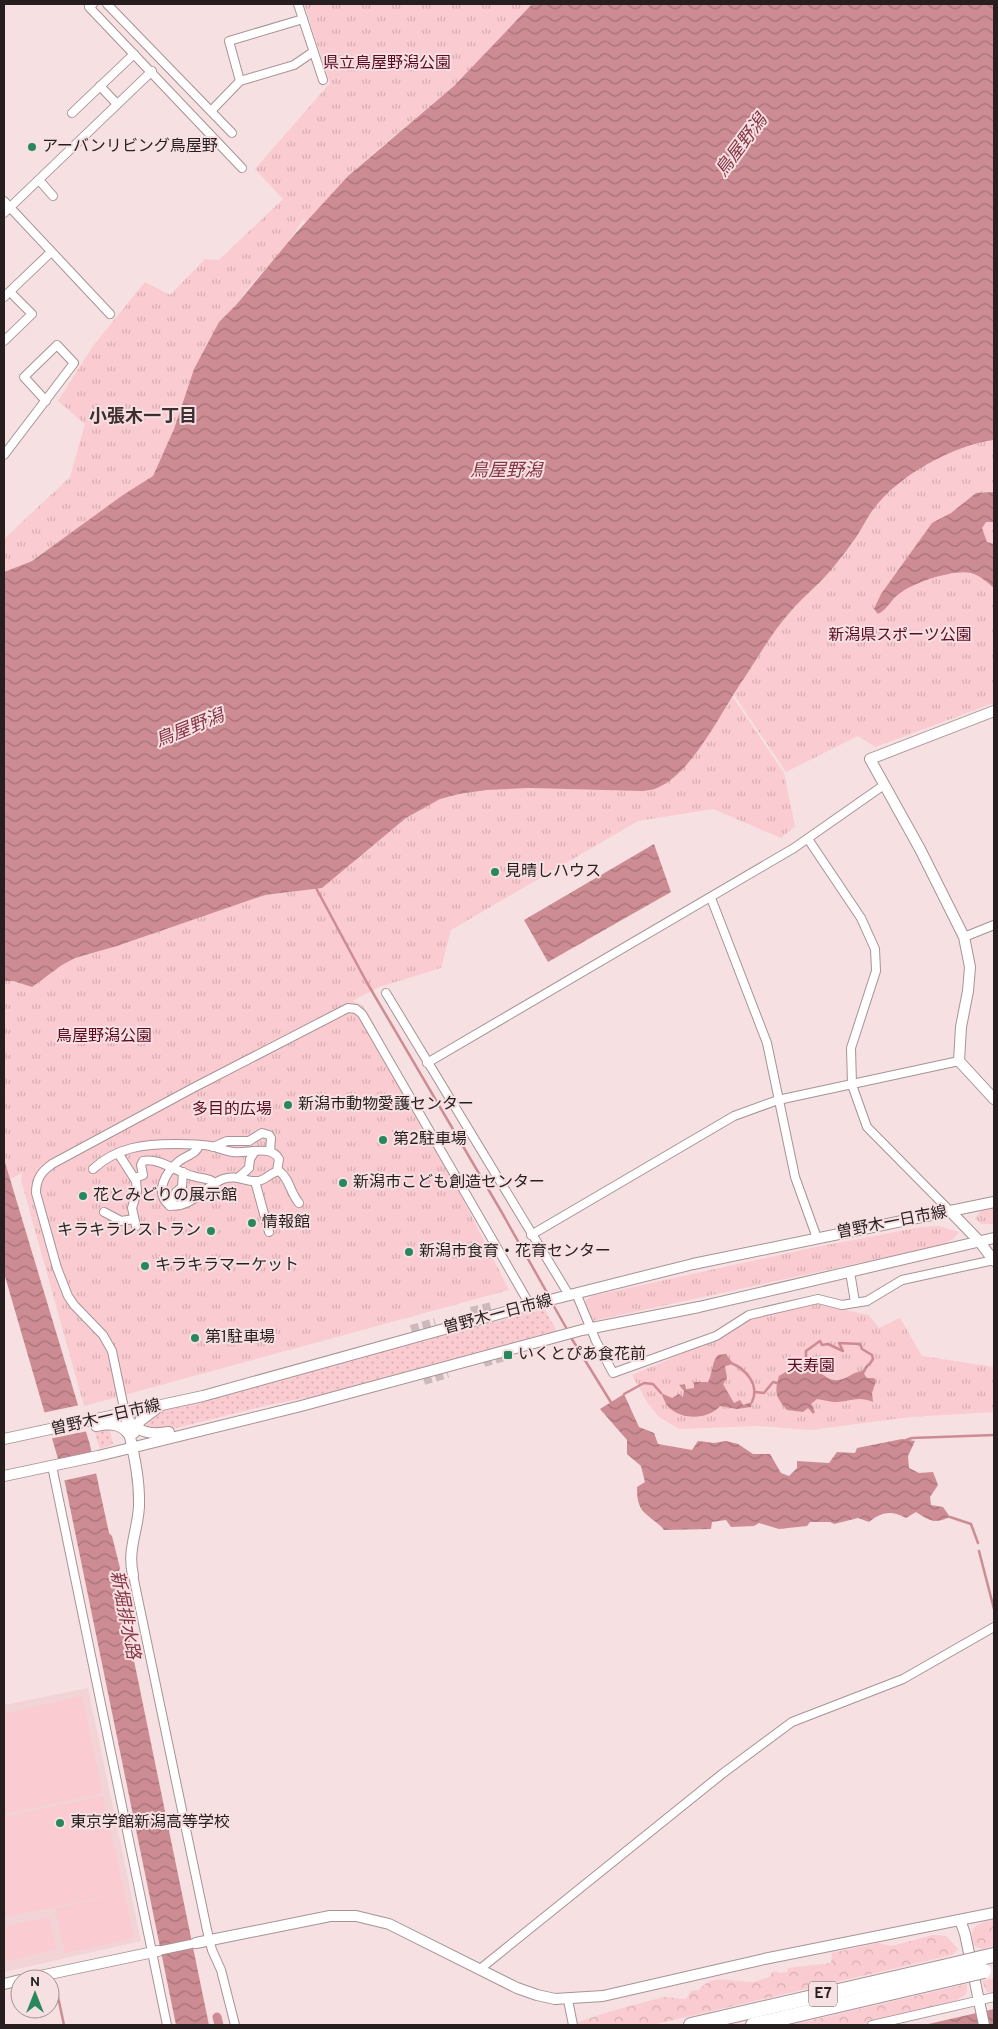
<svg xmlns="http://www.w3.org/2000/svg" width="998" height="2029" font-family="Overpass,'Noto Sans JP',sans-serif">
  <style>
    .built { fill: #f2d3d6 }
    .grass { fill: url(#grass-dots) }
    .forest { fill: url(#forest-crowns) }
    .park { fill: url(#park-tufts) }
    .pitch { fill: #facbd0 }
    .water { fill: url(#water-waves) }
    .pier { fill: #f6e0e2 }
    .lines { fill: none; stroke-linecap: round; stroke-linejoin: round }
    .stream { stroke: #cd8c94; stroke-width: 2.5 }
    .canal { stroke: #cd8c94; stroke-width: 9 }
    .street-tunnel { stroke: #ccb9bb; stroke-width: 8; stroke-dasharray: 8 4; stroke-linecap: butt }
    .street-casing { stroke: #a79395; stroke-width: 10 }
    .secondary-casing { stroke: #a79395; stroke-width: 12 }
    .highway-casing { stroke: #a79395; stroke-width: 16 }
    .street { stroke: #fff; stroke-width: 8 }
    .secondary { stroke: #fff; stroke-width: 10 }
    .highway { stroke: #fff; stroke-width: 14 }
    .highway-bridge-casing { stroke: #a79395; stroke-width: 16; stroke-linecap: butt }
    .highway-bridge { stroke: #fff; stroke-width: 14 }
    .poi-dot { fill: #29875e; stroke: #f6e0e2; stroke-width: 2 }
    .labels { text-anchor: middle; dominant-baseline: central; stroke-width: 4; stroke-linejoin: round; paint-order: stroke }
    .shield { fill: #f6e0e2; stroke: #64585a; stroke-width: 1 }
    .shield-label { font-size: 15px; font-weight: bold; fill: #261e1f }
    .park-label { font-size: 16px; fill: #5a0a22; stroke: #f6e0e2 }
    .poi-label { font-size: 16px; fill: #261e1f; stroke: #f6e0e2; text-anchor: start }
    .street-label { font-size: 16px; fill: #261e1f; stroke: #f6e0e2 }
    .water-label { font-size: 18px; font-style: italic; fill: #853545; stroke: #f6e0e2 }
    .neighbourhood-label { font-size: 18px; font-weight: bold; fill: #3f2e30; stroke: #f6e0e2 }
  </style>
  <defs>
    <pattern id="grass-dots" width="8" height="8" patternUnits="userSpaceOnUse" patternTransform="scale(1.25)"><rect width="8" height="8" fill="#facbd0"/><path d="M2 2h.1M6 6h.1" fill="none" stroke="#d6aeb2" stroke-width="1.8" stroke-linecap="round"/></pattern>
    <pattern id="forest-crowns" width="20" height="18" patternUnits="userSpaceOnUse" patternTransform="scale(1.25)"><rect width="20" height="18" fill="#facbd0"/><path d="M2 6a3 3 0 1 1 6 0M12 15a3 3 0 1 1 6 0" fill="none" stroke="#d6aeb2"/></pattern>
    <pattern id="park-tufts" width="24" height="20" patternUnits="userSpaceOnUse" patternTransform="scale(1.25)"><rect width="24" height="20" fill="#facbd0"/><path d="M3 7l-1-3M5 7V3M7 7l1-3M15 17l-1-3M17 17v-4M19 17l1-3" fill="none" stroke="#d6aeb2"/></pattern>
    <pattern id="water-waves" width="16" height="10" patternUnits="userSpaceOnUse" patternTransform="scale(1.25)"><rect width="16" height="10" fill="#cd8c94"/><path d="M0 5q4-4 8 0t8 0" fill="none" stroke="#a67278"/></pattern>
  </defs>
  <rect width="100%" height="100%" fill="#f6e0e2"/>
  <polygon class="built" points="88,1688 141,1941 4,1972 4,1705"/>
  <g class="grass">
    <polygon points="544,1309 557,1331 322,1395 272,1404 180,1427 165,1430 147,1429 145,1420 164,1409"/>
    <polygon points="109,1428 113,1444 100,1449 94,1430"/>
  </g>
  <g class="forest">
    <path d="M994 1919V1946L982 1949 974 1946C968 1926 977 1924 994 1919Z"/>
    <path d="M933 1935 946 1936 958 1949 952 1955 652 2025H579L578 2022 615 2010 664 1997 686 1999 691 1991 699 1990C713 1973 733 1982 751 1982 757 1982 764 1978 770 1977L772 1972 776 1971 779 1973 787 1972 788 1968 831 1963 832 1953 878 1943 892 1946Z"/>
    <polygon points="994,1978 994,1993 987,1992 982,1981"/>
    <path d="M967 1984C968 1998 962 1995 953 2003L859 2025H791Z"/>
  </g>
  <g class="park">
    <polygon points="304,4 532,4 454,86 371,155 348,176 306,222 303,220 282,251 249,287 236,305 219,322 194,369 174,429 153,476 31,561 4,572 4,539 70,477 85,424 58,401 93,346 145,282 170,295 205,259 219,260 283,199 255,169 330,83"/>
    <path d="M994 440V703L875 747 858 736 786 772 734 695C752 667 769 635 792 610 804 596 819 584 831 569 838 561 846 552 853 543 860 533 865 521 872 510 898 475 951 447 994 440Z"/>
    <polygon points="733,697 784,773 795,826 781,838 713,809 638,821 451,930 441,968 379,987 352,1001 362,1005 370,1016 509,1290 84,1406 21,1180 22,1173 4,1182 4,981 13,981 32,987 62,965 75,958 117,946 265,895 322,888 406,818 440,799 459,794 487,790 528,788 642,791 657,788 708,735"/>
    <polygon points="994,1208 994,1224 981,1224 975,1218 981,1211"/>
    <polygon points="939,1226 959,1232 953,1239 942,1245 592,1321 585,1305 586,1300 592,1296 811,1248 921,1227"/>
    <polygon points="813,1303 869,1315 879,1328 900,1318 922,1356 994,1367 994,1412 910,1417 810,1430 759,1426 679,1429 659,1417 647,1402 632,1375 722,1337 751,1318"/>
  </g>
  <g class="pitch">
    <polygon points="82,1696 102,1793 4,1814 4,1714"/>
    <polygon points="103,1796 124,1892 4,1917 4,1817"/>
    <polygon points="124,1893 134,1938 65,1953 55,1908"/>
    <polygon points="49,1917 56,1949 39,1953 36,1939 39,1953 5,1961 4,1927"/>
  </g>
  <g class="water">
    <path d="M532 4H994V440C952 446 898 475 872 511 865 521 860 533 852 543 846 552 838 561 831 570 819 584 804 596 791 611 771 633 756 661 739 686 720 715 690 775 657 788 653 790 647 790 642 791L528 788 487 790 459 794 440 799 406 818 322 888 265 895 117 946 75 958 62 965 32 987 13 981H4V572L32 561 123 495 153 476 174 429 194 369 219 322 236 305 295 234 348 176 454 86Z"/>
    <path d="M994 492V522H986L982 528 987 542 994 544V588C987 582 981 576 971 573 954 569 915 582 900 593 891 599 888 609 878 614L874 609 881 594 932 523 951 513 976 493Z"/>
    <polygon points="654,844 671,892 548,962 524,920"/>
    <polygon points="4,1159 90,1445 109,1533 112,1536 120,1568 117,1578 209,2025 176,2025 65,1483 4,1273"/>
    <path d="M726 1354 732 1362 730 1365 725 1366 727 1378 723 1384 734 1403 740 1400 743 1405 752 1402 751 1407 737 1409 720 1406C709 1419 685 1420 672 1410 666 1406 664 1399 661 1393L672 1398 679 1394 683 1397 684 1391 679 1385 685 1384 686 1389 694 1388V1382H708C713 1373 711 1363 718 1355Z"/>
    <path d="M868 1363 869 1365 864 1374 867 1378H874L876 1381 872 1393 873 1402C856 1395 849 1403 833 1402 828 1401 822 1400 817 1399L811 1404 815 1412 813 1414 808 1408 803 1412 787 1410C776 1397 774 1393 779 1376L797 1365 808 1366 814 1364C818 1371 821 1374 828 1378 842 1385 849 1373 862 1371Z"/>
    <path d="M624 1394 639 1427 654 1433 658 1444 692 1450 698 1441 714 1443 726 1441 738 1444 753 1454H770L781 1473 789 1476 797 1468V1461L829 1463 837 1452 855 1453 857 1448 902 1439 915 1441 908 1456 909 1468 919 1473 933 1472 938 1485 930 1497 931 1505 943 1507 950 1517C934 1524 930 1521 916 1512L906 1518C891 1510 882 1512 869 1522L858 1518 834 1524 830 1522H810L807 1526 779 1529 759 1523 754 1526 731 1527 726 1520 712 1522 711 1529 664 1530C658 1521 642 1515 639 1504 637 1499 637 1492 637 1487L645 1482 641 1466 627 1454V1440L600 1409Z"/>
    <polygon points="994,2009 994,2025 924,2025"/>
  </g>
  <g class="pier">
    <polygon points="80,1405 88,1431 49,1439 42,1413"/>
    <polygon points="94,1451 98,1473 62,1481 55,1460"/>
  </g>
  <g class="lines">
    <g class="stream">
      <polyline points="315,886 366,981 501,1211 550,1298"/>
      <polyline points="552,1303 568,1331"/>
      <polyline points="570,1336 612,1404"/>
      <path d="M731 1363C746 1369 760 1385 752 1402"/>
      <polyline points="797,1365 806,1358 806,1351 820,1341 822,1345 828,1344 843,1351 839,1343 860,1344 862,1349 872,1355 873,1359 869,1365"/>
      <polyline points="755,1392 764,1393 773,1382 777,1383"/>
      <polyline points="624,1394 644,1383 653,1384 661,1393"/>
      <polyline points="906,1440 912,1438 994,1435"/>
      <polyline points="950,1517 971,1524 978,1543"/>
      <polyline points="979,1551 994,1609"/>
      <polyline points="55,1983 64,2025"/>
    </g>
    <polyline class="canal" points="217,2017 219,2025"/>
    <g class="street-tunnel">
      <polyline points="471,1311 492,1306"/>
      <polyline points="411,1329 435,1322"/>
      <polyline points="484,1363 505,1357"/>
      <polyline points="424,1381 448,1374"/>
    </g>
    <defs>
      <g id="street">
        <polyline points="93,4 89,7 242,168"/>
        <polyline points="107,4 232,133"/>
        <polyline points="298,4 323,80"/>
        <polyline points="240,81 229,41 303,19"/>
        <polyline points="100,86 117,104"/>
        <polyline points="211,111 240,81 294,65 313,52"/>
        <polyline points="72,113 134,54"/>
        <polyline points="39,180 53,196"/>
        <polyline points="4,201 110,314"/>
        <polyline points="4,213 152,71"/>
        <polyline points="4,297 51,252"/>
        <polyline points="4,341 32,314 10,292"/>
        <polyline points="4,455 74,363 57,345 24,377 46,401"/>
        <polyline points="808,839 861,918 875,949 876,971 851,1048 852,1085 867,1127 950,1211"/>
        <polyline points="711,898 767,1043 795,1177 817,1238"/>
        <polyline points="964,937 994,925"/>
        <polyline points="386,993 569,1295"/>
        <polyline points="427,1063 794,848 884,785"/>
        <path d="M199 1145C196 1155 186 1155 178 1162 166 1172 154 1192 169 1205 190 1210 205 1186 223 1179 238 1174 246 1183 258 1181 266 1180 271 1172 279 1171 290 1179 290 1193 299 1203"/>
        <polyline points="213,1147 227,1141 249,1141 262,1133 269,1135 271,1138 270,1151"/>
        <polyline points="118,1153 136,1181 137,1191 132,1208 136,1226"/>
        <path d="M93 1169C117 1147 144 1144 176 1144 187 1144 199 1144 211 1146 218 1148 225 1151 233 1152 248 1154 271 1144 279 1159L277 1171"/>
        <polyline points="239,1177 249,1168 250,1159 255,1151"/>
        <path d="M135 1178 143 1175 141 1165 143 1161C159 1157 178 1173 193 1176 201 1179 208 1177 215 1183"/>
        <polyline points="255,1181 269,1232"/>
        <polyline points="170,1206 176,1192 182,1187 183,1172"/>
        <polyline points="104,1212 121,1221 134,1219"/>
        <polyline points="531,1235 734,1116 778,1100 959,1061"/>
        <polyline points="850,1272 855,1302"/>
        <polyline points="576,1293 596,1341 613,1373 716,1336 749,1315 818,1299 842,1305 867,1301 902,1280 994,1260"/>
        <path d="M125 1413 112 1351 103 1335 74 1305 68 1296 57 1268 36 1193C36 1179 41 1172 52 1164L193 1088 348 1008 356 1009 362 1014 530 1305"/>
        <polyline points="52,1466 167,2025"/>
        <polyline points="133,1575 207,1930 212,1950 221,1970 235,2025"/>
        <polyline points="158,1951 196,1943"/>
        <polyline points="480,1969 722,1774 792,1722 903,1679 994,1627"/>
        <polyline points="568,2000 573,2025"/>
        <polyline points="872,2025 994,1997"/>
      </g>
      <g id="secondary">
        <polyline points="994,711 870,759 920,849 964,937 970,967 968,991 961,1027 959,1061 994,1099"/>
        <polyline points="950,1211 979,1241 994,1261"/>
        <path d="M125 1413C131 1444 140 1474 139 1506 138 1530 127 1550 133 1575"/>
        <path d="M127 1418C137 1433 152 1435 169 1432"/>
        <path d="M96 1426C110 1423 121 1423 130 1436"/>
        <polyline points="134,1433 140,1421 156,1409"/>
        <polyline points="4,1439 203,1396 538,1303 693,1264 994,1202"/>
        <polyline points="4,1476 98,1456 301,1406 582,1330 699,1307 994,1238"/>
        <polyline points="960,1920 965,1934 984,2025"/>
        <polyline points="196,1943 330,1916 356,1916 389,1924 517,1988 537,1995 555,1999 603,1996 764,1959 994,1913"/>
        <polyline points="26,1979 158,1951"/>
        <polyline points="4,1984 20,1980"/>
      </g>
      <g id="highway">
        <polyline points="981,1958 994,1955"/>
        <polyline points="691,2025 956,1964"/>
        <polyline points="753,2025 958,1977"/>
      </g>
    </defs>
    <use href="#street" class="street-casing"/>
    <use href="#secondary" class="secondary-casing"/>
    <use href="#highway" class="highway-casing"/>
    <use href="#street" class="street"/>
    <use href="#secondary" class="secondary"/>
    <use href="#highway" class="highway"/>
    <defs>
      <g id="highway-bridge">
        <polyline points="956,1964 981,1958"/>
        <polyline points="958,1977 984,1971"/>
      </g>
    </defs>
    <use href="#highway-bridge" class="highway-bridge-casing"/>
    <use href="#highway-bridge" class="highway-bridge"/>
  </g>
  <g class="poi-dot">
    <circle cx="32" cy="147" r="5"/>
    <circle cx="495" cy="872" r="5"/>
    <circle cx="288" cy="1105" r="5"/>
    <circle cx="383" cy="1140" r="5"/>
    <circle cx="343" cy="1183" r="5"/>
    <circle cx="83" cy="1196" r="5"/>
    <circle cx="252" cy="1223" r="5"/>
    <circle cx="211" cy="1231" r="5"/>
    <circle cx="409" cy="1252" r="5"/>
    <circle cx="145" cy="1266" r="5"/>
    <circle cx="195" cy="1338" r="5"/>
    <rect x="503" y="1350" width="10" height="10" rx="2.5"/>
    <circle cx="60" cy="1823" r="5"/>
  </g>
  <g class="labels">
    <rect class="shield" x="809" y="1981.5" width="28" height="25" rx="4"/>
    <g class="shield-label">
      <text x="823" y="1994">E7</text>
    </g>
    <g class="park-label">
      <text x="387" y="64">県立鳥屋野潟公園</text>
      <text x="900" y="636">新潟県スポーツ公園</text>
      <text x="104" y="1037">鳥屋野潟公園</text>
      <text x="232" y="1110">多目的広場</text>
      <text x="811" y="1367">天寿園</text>
    </g>
    <g class="poi-label">
      <text x="42" y="147">アーバンリビング鳥屋野</text>
      <text x="505" y="872">見晴しハウス</text>
      <text x="298" y="1105">新潟市動物愛護センター</text>
      <text x="393" y="1140">第2駐車場</text>
      <text x="353" y="1183">新潟市こども創造センター</text>
      <text x="93" y="1196">花とみどりの展示館</text>
      <text x="262" y="1223">情報館</text>
      <text x="201" y="1231" text-anchor="end">キラキラレストラン</text>
      <text x="419" y="1252">新潟市食育・花育センター</text>
      <text x="155" y="1266">キラキラマーケット</text>
      <text x="205" y="1338">第1駐車場</text>
      <text x="518" y="1355">いくとぴあ食花前</text>
      <text x="70" y="1823">東京学館新潟高等学校</text>
    </g>
    <g class="street-label">
      <text transform="translate(892 1223) rotate(-11)">曽野木一日市線</text>
      <text transform="translate(498 1315) rotate(-15)">曽野木一日市線</text>
      <text transform="translate(106 1418) rotate(-13)">曽野木一日市線</text>
    </g>
    <g class="water-label">
      <text transform="translate(742 146) rotate(-53)">鳥屋野潟</text>
      <text x="506" y="471">鳥屋野潟</text>
      <text transform="translate(190 729) rotate(-22)">鳥屋野潟</text>
      <text transform="translate(124 1615) rotate(79)">新堀排水路</text>
    </g>
    <g class="neighbourhood-label">
      <text x="143" y="417">小張木一丁目</text>
    </g>
  </g>
  <rect width="998" height="2029" fill="none" stroke="#261e1f" stroke-width="10"/>
  <g transform="translate(35 1994)"><circle r="24" fill="#f6e0e2" stroke="#a39294"/>
  <path d="M0-4L9 19L0 12L-9 19Z" fill="#29875e"/>
  <text y="-8" font-size="14" font-weight="bold" text-anchor="middle" fill="#261e1f">N</text>
  </g>
</svg>
